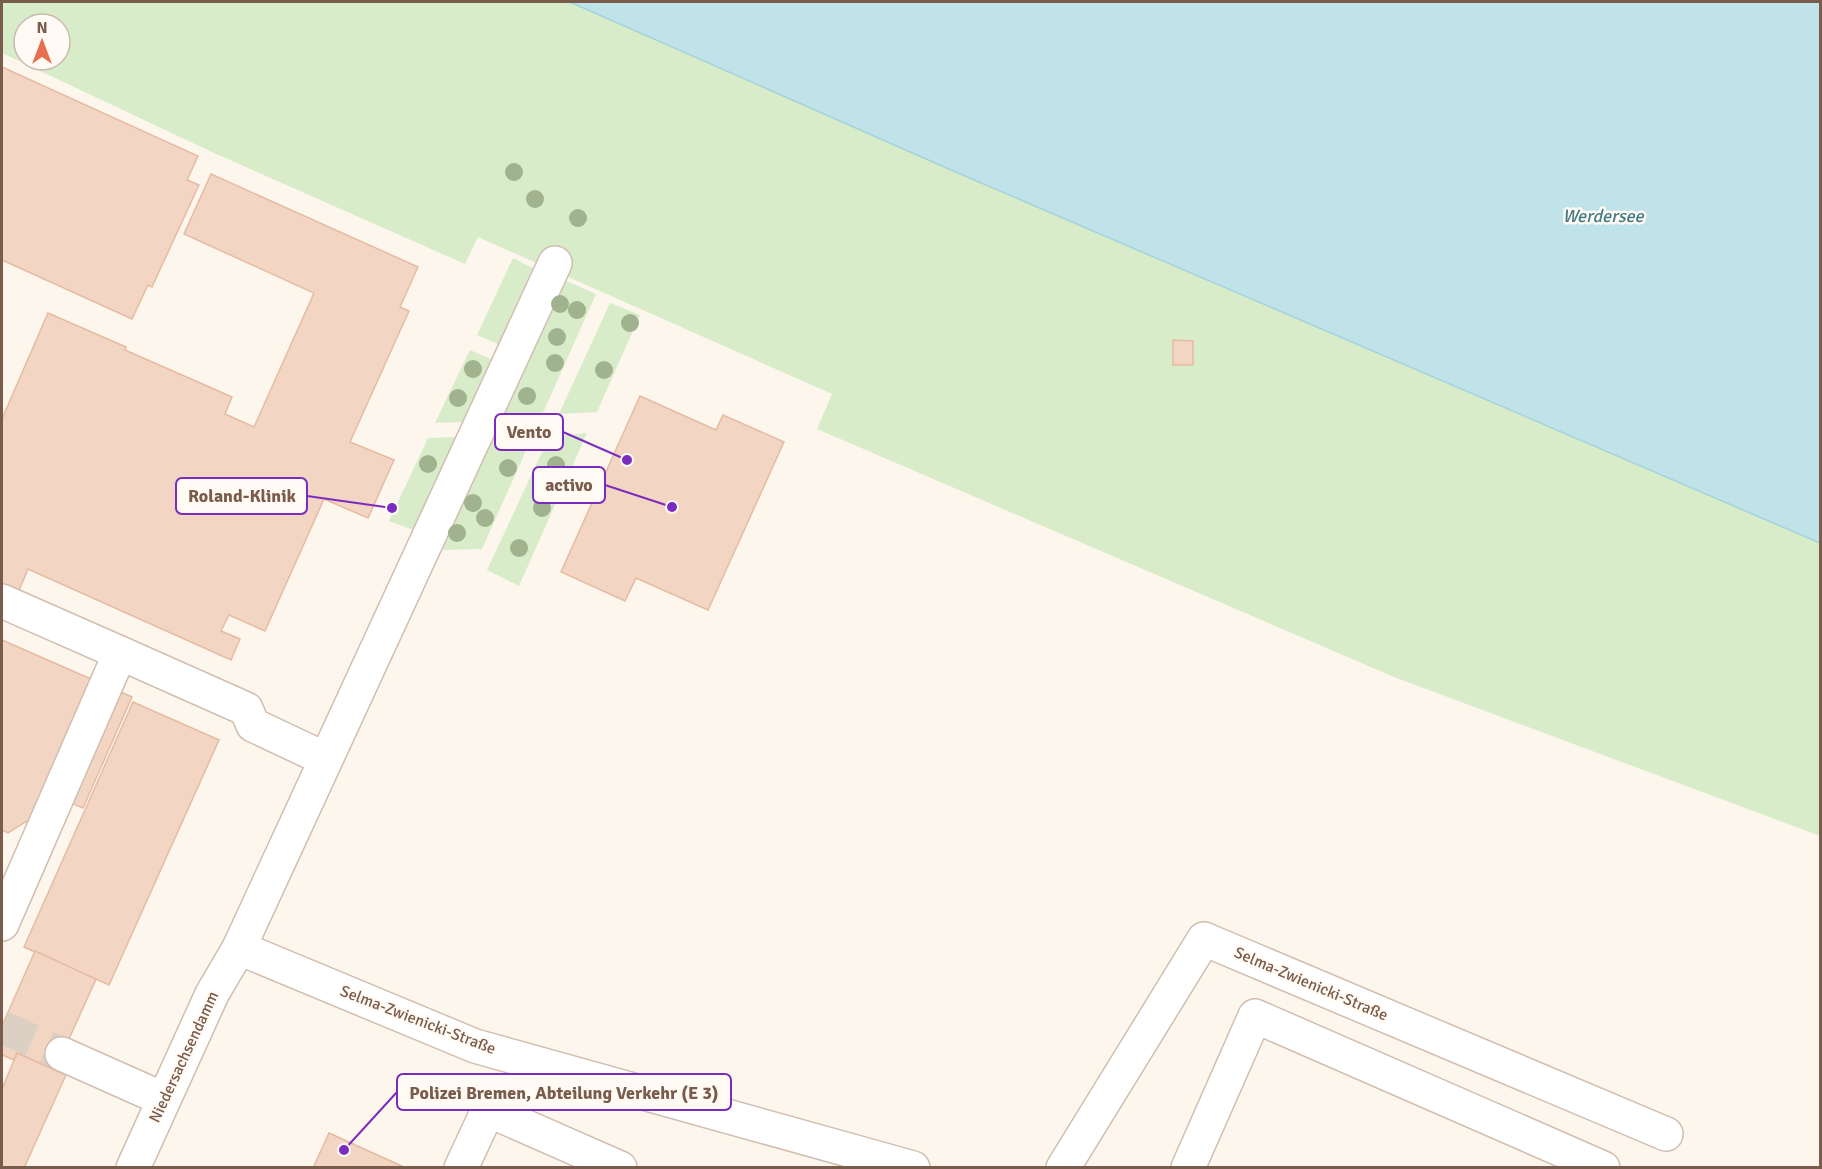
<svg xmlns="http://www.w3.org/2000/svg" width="1822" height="1169" font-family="Signika,sans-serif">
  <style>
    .green { fill: #d8ecc9; fill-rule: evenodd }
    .water { fill: #bfe3e8; stroke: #a5d3da; stroke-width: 1.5 }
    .building { fill: #f3d5c3; stroke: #e6bba3; stroke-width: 1.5 }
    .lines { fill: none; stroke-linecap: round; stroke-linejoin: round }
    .minor-tunnel { stroke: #dcd0c4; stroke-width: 33; stroke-dasharray: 33 16; stroke-linecap: butt }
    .minor-casing { stroke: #d1beb0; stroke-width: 36 }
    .minor { stroke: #fff; stroke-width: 33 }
    .tree { fill: #a0b28e }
    .labels { text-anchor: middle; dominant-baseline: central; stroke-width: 5; stroke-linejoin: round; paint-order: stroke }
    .street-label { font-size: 16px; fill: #7a5c4d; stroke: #fffaf3 }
    .water-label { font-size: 18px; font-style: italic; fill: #437c86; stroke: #fffaf3 }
    .leader { fill: none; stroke: #7b2cbf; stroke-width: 2 }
    .callout-dot { fill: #7b2cbf; stroke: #fffaf3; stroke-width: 2 }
    .callout { fill: #fffaf3; stroke: #7b2cbf; stroke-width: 2 }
    .callout-label { font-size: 18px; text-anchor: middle; font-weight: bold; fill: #7a5c4d }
  </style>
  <rect width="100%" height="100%" fill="#fdf6ec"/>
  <g class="green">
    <path d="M2 2H570L951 170 1815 541 1820 543V836L1394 677 817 429 832 394 478 237 465 264 214 153 2 53ZM24 24H60V60H24Z"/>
    <polygon points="513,258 533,268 498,344 477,335"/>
    <polygon points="560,278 596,294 542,415 498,416"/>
    <polygon points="610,303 640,315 597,412 559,414"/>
    <polygon points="470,350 491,359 462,422 435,423"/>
    <polygon points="587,433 519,586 487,570 549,437"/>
    <polygon points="533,435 482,549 438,550 489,437"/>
    <polygon points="456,437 413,530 389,521 428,438"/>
  </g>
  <polygon class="water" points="570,2 1820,2 1820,543 951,170"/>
  <g class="building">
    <polygon points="2,67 198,156 187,180 199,185 152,287 148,285 132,319 2,260"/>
    <polygon points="211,174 418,267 400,307 409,311 350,442 394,460 368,518 324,499 265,631 229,615 221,631 240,639 231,660 28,569 17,595 2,588 2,419 48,313 126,347 125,350 232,397 225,414 254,427 314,293 184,234"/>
    <polygon points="1173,340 1193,341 1193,365 1173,365"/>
    <polygon points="640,396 716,430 723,415 784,442 708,610 636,578 625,601 561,572"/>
    <polygon points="2,640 132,697 83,808 62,799 8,833 2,830"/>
    <polygon points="133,702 219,740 109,985 24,947"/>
    <polygon points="35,951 96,979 55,1070 17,1053 14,1060 2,1055 2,1026"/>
    <polygon points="17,1053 66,1075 24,1168 2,1168 2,1089"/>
    <polygon points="329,1133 406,1168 313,1168"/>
  </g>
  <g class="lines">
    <polyline class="minor-tunnel" points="2,1027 62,1054"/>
    <defs>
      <g id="minor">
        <polyline points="2,601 120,653"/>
        <polyline points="2,924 120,653 246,709 253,725 325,759"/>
        <polyline points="239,948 475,1046 913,1168"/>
        <polyline points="62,1054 163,1099"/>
        <polyline points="133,1168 212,994 239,948 555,263"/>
        <polyline points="461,1168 488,1110 620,1168"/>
        <polyline points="1063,1168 1204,939 1666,1134"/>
        <polyline points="1188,1168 1255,1016 1603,1168"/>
      </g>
    </defs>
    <use href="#minor" class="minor-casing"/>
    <use href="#minor" class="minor"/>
  </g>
  <g class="tree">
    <circle cx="514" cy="172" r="9"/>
    <circle cx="535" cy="199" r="9"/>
    <circle cx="578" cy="218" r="9"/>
    <circle cx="560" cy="304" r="9"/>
    <circle cx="577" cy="310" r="9"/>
    <circle cx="630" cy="323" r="9"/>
    <circle cx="557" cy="337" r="9"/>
    <circle cx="555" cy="363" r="9"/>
    <circle cx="473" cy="369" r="9"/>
    <circle cx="604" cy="370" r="9"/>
    <circle cx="527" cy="396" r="9"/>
    <circle cx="458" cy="398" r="9"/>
    <circle cx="428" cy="464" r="9"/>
    <circle cx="556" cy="465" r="9"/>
    <circle cx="508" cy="468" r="9"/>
    <circle cx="473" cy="503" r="9"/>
    <circle cx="542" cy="508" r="9"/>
    <circle cx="485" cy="518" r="9"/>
    <circle cx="457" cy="533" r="9"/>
    <circle cx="519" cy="548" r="9"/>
  </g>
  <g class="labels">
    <g class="street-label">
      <text transform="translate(1311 984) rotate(23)">Selma-Zwienicki-Straße</text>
      <text transform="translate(418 1020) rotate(21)">Selma-Zwienicki-Straße</text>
      <text transform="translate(184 1057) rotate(-65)">Niedersachsendamm</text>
    </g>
    <g class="water-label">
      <text x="1603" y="216">Werdersee</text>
    </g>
  </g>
  <path class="leader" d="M627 460L563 432M672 507L605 485M392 508L307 496M344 1150L397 1092"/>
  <g class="callout-dot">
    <circle cx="627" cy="460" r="6"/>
    <circle cx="672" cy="507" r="6"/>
    <circle cx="392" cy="508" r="6"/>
    <circle cx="344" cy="1150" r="6"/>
  </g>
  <g class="callout">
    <rect x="495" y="414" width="68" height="36" rx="6"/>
    <rect x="533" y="467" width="72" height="36" rx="6"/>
    <rect x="176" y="478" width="131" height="36" rx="6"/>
    <rect x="397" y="1074" width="334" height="36" rx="6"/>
  </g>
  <g class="callout-label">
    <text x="529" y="438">Vento</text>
    <text x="569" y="491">activo</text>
    <text x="242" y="502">Roland-Klinik</text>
    <text x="564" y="1099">Polizei Bremen, Abteilung Verkehr (E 3)</text>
  </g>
  <rect width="1822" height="1169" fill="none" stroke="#7a5c4d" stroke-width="6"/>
  <g transform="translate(42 42)"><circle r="28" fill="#fffaf3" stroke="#cabbb1" stroke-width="1.5"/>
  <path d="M0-4.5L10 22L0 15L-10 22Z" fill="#e76f51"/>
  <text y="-9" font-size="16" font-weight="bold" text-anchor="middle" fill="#7a5c4d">N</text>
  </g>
</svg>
